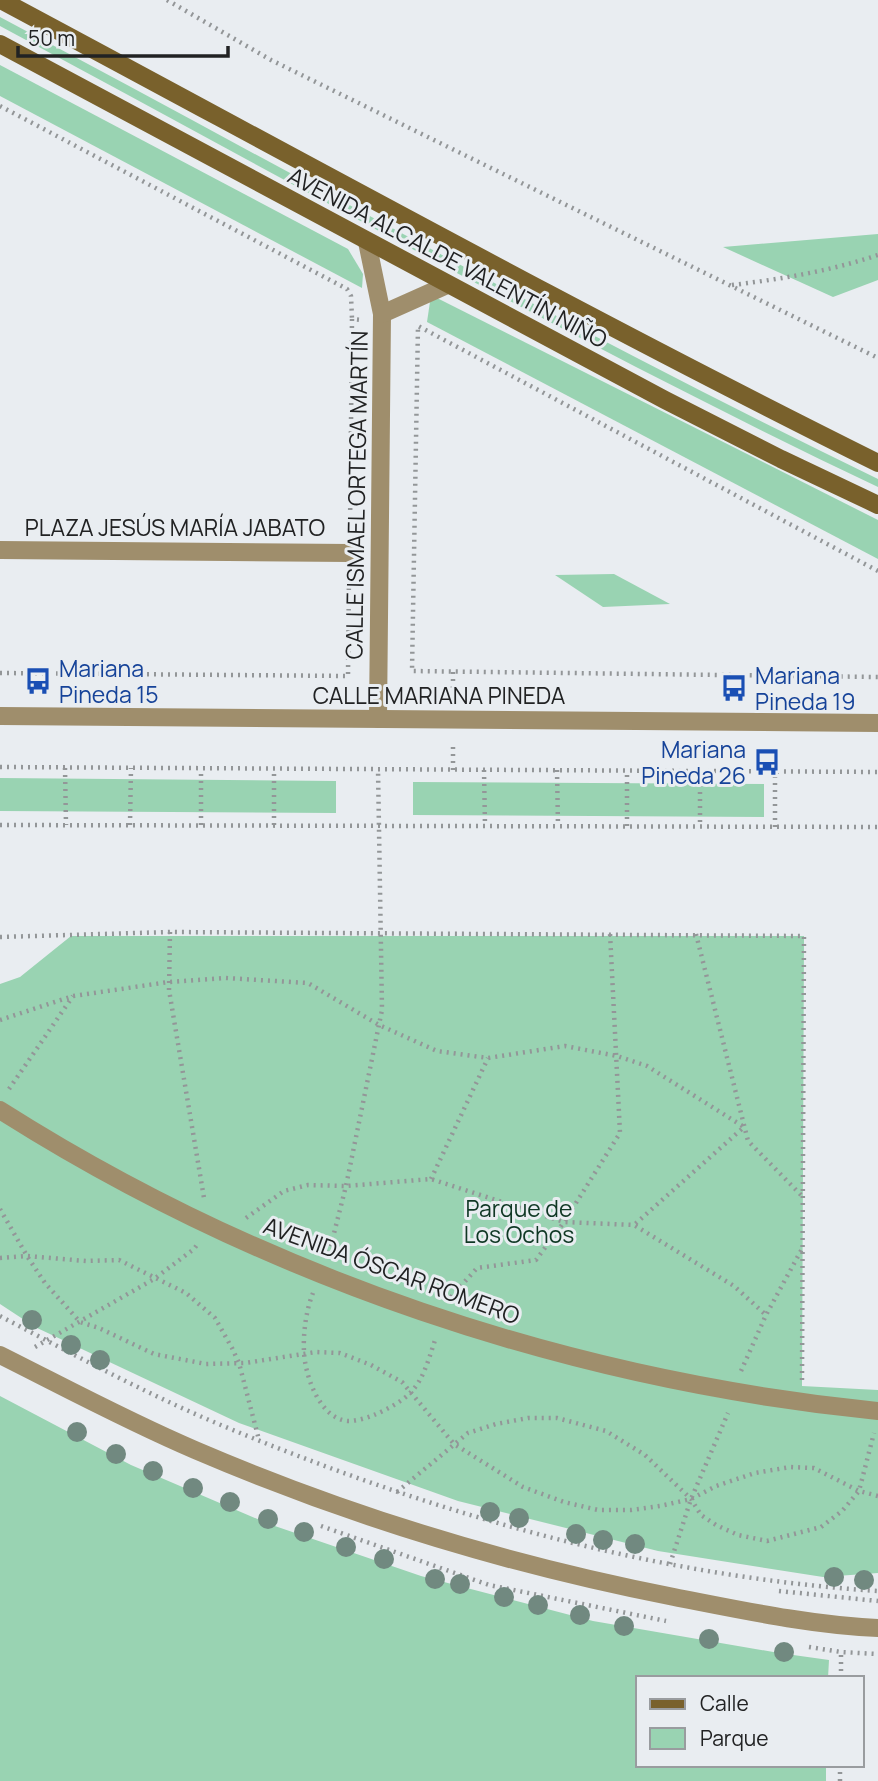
<svg xmlns="http://www.w3.org/2000/svg" width="878" height="1781" font-family="Manrope,sans-serif">
  <style>
    .green { fill: #99d3b2 }
    .lines { fill: none; stroke-linecap: round; stroke-linejoin: round }
    .path { stroke: #939698; stroke-width: 4.5; stroke-dasharray: 2 5; stroke-linecap: butt }
    .street { stroke: #9f8e6c; stroke-width: 18 }
    .secondary { stroke: #79612c; stroke-width: 18 }
    .tree { fill: #718980 }
    .labels { text-anchor: middle; dominant-baseline: central; stroke-width: 6; stroke-linejoin: round; paint-order: stroke }
    .street-label { font-size: 23px; fill: #212223; stroke: #e9edf1 }
    .transit-label { font-size: 23px; fill: #164399; stroke: #e9edf1; text-anchor: start }
    .park-label { font-size: 23px; fill: #0f3824; stroke: #e9edf1 }
  </style>
  <rect width="100%" height="100%" fill="#e9edf1"/>
  <g class="green">
    <path d="M0 17C292 172 580 335 878 479V487C579 345 291 182 0 26Z"/>
    <polygon points="0,65 348,249 363,274 362,288 0,96"/>
    <polygon points="878,234 878,280 833,297 723,247"/>
    <polygon points="431,295 878,520 878,559 427,322"/>
    <polygon points="614,574 670,604 603,607 555,575"/>
    <polygon points="0,778 336,781 336,813 0,811"/>
    <polygon points="413,782 764,784 764,817 413,815"/>
    <polygon points="71,936 804,936 802,1386 878,1390 878,1573 823,1577 658,1551 458,1501 239,1423 35,1327 0,1304 0,984 20,977"/>
    <polygon points="0,1396 131,1465 269,1524 421,1576 593,1621 779,1653 829,1660 828,1678 638,1678 638,1765 826,1765 826,1781 0,1781"/>
  </g>
  <g class="lines">
    <g class="path">
      <polyline points="167,0 271,60 878,358"/>
      <polyline points="0,106 347,289 351,296 352,319"/>
      <path d="M732 285C782 279 830 271 878 255"/>
      <polyline points="350,531 352,319 362,320"/>
      <polyline points="878,571 418,326 412,671 878,677"/>
      <polyline points="453,672 453,699"/>
      <polyline points="0,673 348,676 349,575"/>
      <polyline points="0,767 878,772"/>
      <polyline points="65,768 66,825"/>
      <polyline points="453,770 453,742"/>
      <polyline points="484,770 485,826"/>
      <polyline points="557,770 558,826"/>
      <polyline points="700,771 700,826"/>
      <polyline points="0,825 878,827"/>
      <polyline points="130,825 131,768"/>
      <polyline points="201,825 201,769"/>
      <polyline points="274,825 274,769"/>
      <polyline points="627,826 627,771"/>
      <polyline points="775,827 775,772"/>
      <polyline points="170,932 169,990 204,1198"/>
      <polyline points="696,934 748,1141 803,1197"/>
      <polyline points="0,937 170,932 804,936 802,1380"/>
      <polyline points="0,1020 73,996 169,982 226,978 308,983 379,1025 437,1051 488,1058 565,1046 617,1056 647,1066 744,1127 634,1225"/>
      <polyline points="9,1089 73,996"/>
      <polyline points="431,1179 488,1058"/>
      <polyline points="0,1209 27,1256 45,1283 80,1322 99,1328 154,1354 206,1364 245,1363 316,1352 340,1353 371,1365 402,1382 454,1444 523,1487 564,1502 598,1510 631,1510 660,1506 691,1499 716,1486 755,1473 790,1467 814,1468 859,1491 878,1496"/>
      <polyline points="246,1218 284,1191 308,1185 346,1186 431,1179 564,1222 634,1225 734,1286 766,1315"/>
      <polyline points="329,1253 346,1186 382,1010 378,769"/>
      <polyline points="0,1258 27,1256 86,1261 119,1260 186,1293 215,1318 232,1348 239,1363 259,1440"/>
      <path d="M313 1293C306 1310 303 1334 304 1352 305 1376 320 1419 348 1421 357 1421 366 1418 374 1415 386 1410 403 1401 411 1392 424 1379 430 1355 436 1337"/>
      <polyline points="451,1297 477,1268 536,1260 564,1222 620,1133 610,933"/>
      <path d="M0 1316C69 1352 137 1389 209 1420 422 1510 646 1576 878 1591"/>
      <polyline points="35,1347 154,1279 194,1249 199,1242"/>
      <polyline points="741,1371 766,1315 803,1247"/>
      <polyline points="397,1492 468,1433 496,1424 528,1418 557,1418 606,1431 645,1455 691,1499 701,1515 716,1525 738,1535 767,1541 821,1527 842,1511 859,1491 874,1433"/>
      <polyline points="321,1526 489,1585 666,1621"/>
      <polyline points="670,1564 691,1499 728,1413"/>
      <polyline points="779,1591 878,1601"/>
      <polyline points="809,1647 841,1652 878,1654"/>
      <polyline points="841,1678 841,1652"/>
      <polyline points="840,1781 840,1765"/>
    </g>
    <g class="street">
      <polyline points="367,242 382,314 378,719"/>
      <polyline points="382,314 447,285"/>
      <polyline points="0,550 350,553"/>
      <polyline points="0,716 878,723"/>
      <path d="M0 1110C263 1277 568 1380 878 1411"/>
      <path d="M0 1355C64 1387 129 1422 195 1450 349 1516 510 1565 674 1597 741 1610 810 1625 878 1628"/>
    </g>
    <g class="secondary">
      <path d="M1 0C293 156 582 316 878 463"/>
      <polyline points="0,44 665,400 781,459 878,505"/>
    </g>
  </g>
  <g class="tree">
    <circle cx="32" cy="1320" r="10"/>
    <circle cx="71" cy="1345" r="10"/>
    <circle cx="100" cy="1360" r="10"/>
    <circle cx="77" cy="1432" r="10"/>
    <circle cx="116" cy="1454" r="10"/>
    <circle cx="153" cy="1471" r="10"/>
    <circle cx="193" cy="1488" r="10"/>
    <circle cx="230" cy="1502" r="10"/>
    <circle cx="490" cy="1512" r="10"/>
    <circle cx="519" cy="1518" r="10"/>
    <circle cx="268" cy="1519" r="10"/>
    <circle cx="304" cy="1532" r="10"/>
    <circle cx="576" cy="1534" r="10"/>
    <circle cx="603" cy="1540" r="10"/>
    <circle cx="635" cy="1544" r="10"/>
    <circle cx="346" cy="1547" r="10"/>
    <circle cx="384" cy="1559" r="10"/>
    <circle cx="834" cy="1577" r="10"/>
    <circle cx="435" cy="1579" r="10"/>
    <circle cx="864" cy="1580" r="10"/>
    <circle cx="460" cy="1584" r="10"/>
    <circle cx="504" cy="1597" r="10"/>
    <circle cx="538" cy="1605" r="10"/>
    <circle cx="580" cy="1615" r="10"/>
    <circle cx="624" cy="1626" r="10"/>
    <circle cx="709" cy="1639" r="10"/>
    <circle cx="784" cy="1652" r="10"/>
  </g>
  <defs>
    <symbol id="bus-bare" viewBox="-9 -9 18 18"><path d="M-5-6H5V4H4V6H2V4H-2V6H-4V4H-5ZM-3.5-4V0h7V-4ZM-3.5 1.2v1.5H-2V1.2ZM2 1.2v1.5H3.5V1.2Z" fill="#1a4fb4" stroke="#e9edf1" stroke-width="2.5" paint-order="stroke"/></symbol>
  </defs>
  <g fill-rule="evenodd">
    <use href="#bus-bare" x="19" y="662" width="38" height="38"/>
    <use href="#bus-bare" x="715" y="669" width="38" height="38"/>
    <use href="#bus-bare" x="748" y="743" width="38" height="38"/>
  </g>
  <g class="labels">
    <g class="street-label">
      <text transform="translate(448 257) rotate(28)">AVENIDA ALCALDE VALENTÍN NIÑO</text>
      <text transform="translate(356 495) rotate(-89)">CALLE ISMAEL ORTEGA MARTÍN</text>
      <text x="175" y="527">PLAZA JESÚS MARÍA JABATO</text>
      <text x="439" y="695">CALLE MARIANA PINEDA</text>
      <text transform="translate(392 1270) rotate(20)">AVENIDA ÓSCAR ROMERO</text>
    </g>
    <g class="transit-label">
      <text x="59" y="668">Mariana<tspan x="59" dy="26">Pineda 15</tspan></text>
      <text x="755" y="675">Mariana<tspan x="755" dy="26">Pineda 19</tspan></text>
      <text x="746" y="749" text-anchor="end">Mariana<tspan x="746" dy="26">Pineda 26</tspan></text>
    </g>
    <g class="park-label">
      <text x="519" y="1208">Parque de<tspan x="519" dy="26">Los Ochos</tspan></text>
    </g>
  </g>
  <rect x="636" y="1676" width="228" height="91" fill="#e9edf1" stroke="#999c9f" stroke-width="2"/>
  <rect x="650" y="1699" width="35" height="10" fill="#79612c" stroke="#999c9f" stroke-width="2"/>
  <text x="700" y="1711" font-size="21" fill="#212223">Calle</text>
  <rect x="650" y="1728" width="35" height="21" fill="#99d3b2" stroke="#999c9f" stroke-width="2"/>
  <text x="700" y="1746" font-size="21" fill="#212223">Parque</text>
  <path d="M18 46v10h210v-10" fill="none" stroke="#212223" stroke-width="3.5"/>
  <text x="28" y="46" font-size="21" fill="#212223" stroke="#e9edf1" stroke-width="5" paint-order="stroke">50 m</text>
</svg>
